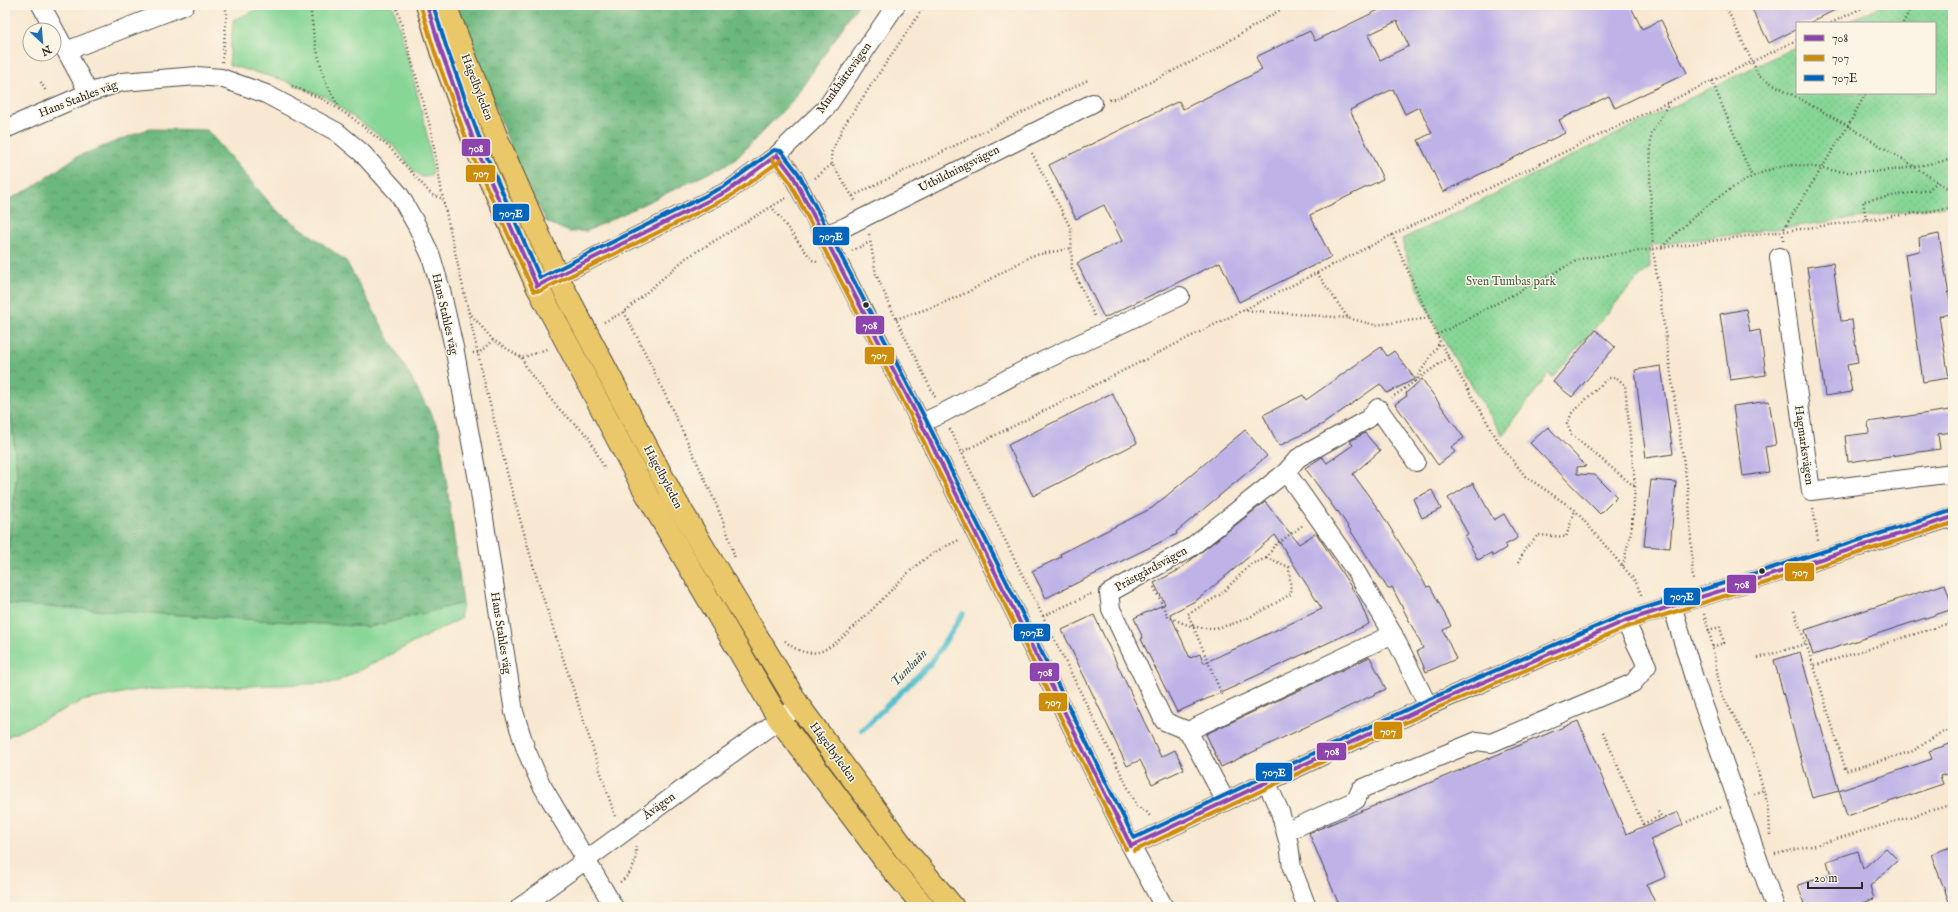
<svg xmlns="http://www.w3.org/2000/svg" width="1958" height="912" font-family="'IM FELL English',serif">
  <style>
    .grass { fill: #86d695; stroke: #588060 }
    .forest { fill: url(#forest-crowns); stroke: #4c7154 }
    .park { fill: url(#park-dots); stroke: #588060 }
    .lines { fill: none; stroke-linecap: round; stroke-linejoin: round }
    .stream { stroke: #55c0cf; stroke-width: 5.5 }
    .building { fill: #beb2e7; fill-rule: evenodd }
    .minor-casing { stroke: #4a4744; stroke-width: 20 }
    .major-casing { stroke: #4a4744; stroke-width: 24 }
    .path { stroke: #4a4744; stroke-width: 2.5; stroke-dasharray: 1 3; stroke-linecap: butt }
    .minor { stroke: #fff; stroke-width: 18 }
    .major { stroke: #eac769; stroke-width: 22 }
    .bus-1-casing { stroke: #fcf5e5; stroke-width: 7 }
    .bus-2-casing { stroke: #fcf5e5; stroke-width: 7 }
    .bus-3-casing { stroke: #fcf5e5; stroke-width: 7 }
    .bus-1 { stroke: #8e44ad; stroke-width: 4 }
    .bus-2 { stroke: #ce8d09; stroke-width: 4 }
    .bus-3 { stroke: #0065bd; stroke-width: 4 }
    .bus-dot { fill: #2b2b2b; stroke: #fcf5e5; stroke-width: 1.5 }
    .labels { text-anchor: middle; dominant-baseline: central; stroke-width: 3; stroke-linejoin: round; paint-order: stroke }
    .street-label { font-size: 12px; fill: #2b2b2b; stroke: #fcf5e5 }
    .park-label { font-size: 12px; fill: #465e4b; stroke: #fcf5e5 }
    .water-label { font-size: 13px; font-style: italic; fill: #38585c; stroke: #fcf5e5 }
    .line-badge { stroke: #fcf5e5; stroke-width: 1.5 }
    .badge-label { font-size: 11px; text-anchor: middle; font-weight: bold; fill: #fff }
  </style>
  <defs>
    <pattern id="forest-crowns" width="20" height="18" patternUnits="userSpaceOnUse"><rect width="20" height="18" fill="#6cb77e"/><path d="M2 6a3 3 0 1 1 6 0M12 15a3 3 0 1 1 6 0" fill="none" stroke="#599567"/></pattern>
    <pattern id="park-dots" width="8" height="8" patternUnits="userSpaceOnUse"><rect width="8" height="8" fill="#86d695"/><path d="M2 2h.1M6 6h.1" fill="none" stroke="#74b881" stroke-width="1.8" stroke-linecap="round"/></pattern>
  </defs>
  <rect width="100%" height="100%" fill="#fcf5e5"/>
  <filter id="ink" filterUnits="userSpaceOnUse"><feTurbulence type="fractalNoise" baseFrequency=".025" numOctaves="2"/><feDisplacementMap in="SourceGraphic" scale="8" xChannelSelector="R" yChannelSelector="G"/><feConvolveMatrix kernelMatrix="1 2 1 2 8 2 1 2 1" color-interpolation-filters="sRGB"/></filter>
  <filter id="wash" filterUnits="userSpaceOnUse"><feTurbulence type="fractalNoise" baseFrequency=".012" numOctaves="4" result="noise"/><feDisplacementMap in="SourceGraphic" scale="16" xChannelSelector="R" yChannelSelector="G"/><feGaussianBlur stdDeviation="0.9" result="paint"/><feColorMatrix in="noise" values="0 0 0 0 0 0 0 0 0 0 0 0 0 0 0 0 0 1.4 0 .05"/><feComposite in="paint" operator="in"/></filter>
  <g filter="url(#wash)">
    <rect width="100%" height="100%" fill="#f8e8d2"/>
    <g class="grass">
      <path d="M268 5H393C400 31 438 159 431 176L422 177 413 170 395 147 327 98 283 80 229 65 233 20Z"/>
      <polygon points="5,350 17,473 5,573"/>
      <polygon points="463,603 460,619 334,683 137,690 82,701 5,738 5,604 370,627"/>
    </g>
    <g class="forest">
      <polygon points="456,5 858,5 794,99 734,161 587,231 569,232 547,222 521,174"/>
      <polygon points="148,129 207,130 275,209 346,261 439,429 463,603 370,627 5,604 5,573 17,473 5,350 5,201 30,189 76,157"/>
    </g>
    <path class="park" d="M1883 5H1953V205L1649 246 1650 267 1629 288 1552 378 1549 373 1503 436C1466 376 1417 308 1402 239L1797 46V93H1935V23H1845Z"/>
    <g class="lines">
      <polyline class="stream" points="862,730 931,663 963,614"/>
    </g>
    <g id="blocks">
      <g class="building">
        <path d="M1389 5H1630L1642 29 1661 20 1687 73 1615 108 1609 96 1559 120 1565 133 1443 192 1418 140 1432 133 1419 107 1405 114 1393 89 1350 110 1383 179 1310 215 1331 257 1239 302 1220 262 1104 318 1077 263 1122 241 1104 205 1076 219 1049 165 1179 101 1183 109 1262 70 1256 57 1310 31 1315 41ZM1397 21 1409 46 1380 60 1368 35Z"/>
        <polygon points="1750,5 1845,5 1809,23 1797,23 1797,29 1769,43"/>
        <polygon points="1939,234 1952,314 1939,316 1949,378 1923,382 1905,254 1920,251 1919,238"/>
        <polygon points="1833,263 1841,321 1852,320 1858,363 1847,365 1852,392 1825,396 1807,267"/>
        <polygon points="1746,309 1750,332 1760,330 1766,375 1730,380 1720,314"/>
        <polygon points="1596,330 1615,347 1572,397 1553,382"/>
        <polygon points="1381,347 1387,356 1394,351 1415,379 1387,393 1380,384 1323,424 1279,446 1263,415 1303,395 1306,400"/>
        <polygon points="1661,366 1673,454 1646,458 1635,370"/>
        <polygon points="1422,379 1464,438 1451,447 1455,452 1438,465 1395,404 1407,396 1406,393"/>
        <polygon points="1112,393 1137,443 1033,496 1008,445"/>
        <polygon points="1769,401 1776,445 1765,447 1769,472 1743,476 1733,406"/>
        <polygon points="1950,410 1953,432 1938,434 1940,449 1848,462 1845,436 1869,433 1868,422"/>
        <polygon points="1548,427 1586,466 1577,467 1577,474 1595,475 1617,497 1600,514 1530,443"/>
        <polygon points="1245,430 1267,456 1176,532 1177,534 1046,598 1032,571 1061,557 1060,554 1152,508"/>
        <polygon points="1365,433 1380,451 1353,474 1381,513 1427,587 1430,586 1451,626 1443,630 1456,659 1426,672 1417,651 1423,648 1392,587 1388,589 1338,511 1337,512 1305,468 1322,457 1327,463 1353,445 1350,441"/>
        <polygon points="1651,480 1676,482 1670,548 1644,546"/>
        <polygon points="1473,483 1494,520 1504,514 1518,538 1505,545 1506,548 1493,556 1491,553 1478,560 1465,536 1468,534 1448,498"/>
        <polygon points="1432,490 1441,509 1422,518 1413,499"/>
        <path d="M1265 502 1299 544 1316 533 1359 599 1369 624 1245 681V682L1177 712 1141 639 1143 638 1134 618 1165 604 1154 583 1177 571ZM1275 535 1322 609 1204 663 1200 654 1190 658 1170 614 1197 600Z"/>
        <polygon points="1945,584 1953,609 1813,655 1805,630"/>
        <polygon points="1094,615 1161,757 1175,750 1184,769 1152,784 1140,760 1127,766 1062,630"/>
        <polygon points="1800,652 1839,791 1812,798 1774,660"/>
        <polygon points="1370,657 1386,689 1221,767 1206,734"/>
        <polygon points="1578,721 1626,834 1678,812 1683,825 1650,839 1666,877 1647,885 1657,907 1340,907 1309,833"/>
        <polygon points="1953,743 1953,772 1940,776 1943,784 1847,816 1839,791 1932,759 1929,751"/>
        <polygon points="1953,846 1953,907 1951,907 1931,854"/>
        <polygon points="1886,848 1898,860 1870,886 1874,899 1849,907 1805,907 1798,885 1831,875 1827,861 1858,851 1863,869"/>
      </g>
    </g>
  </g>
  <g filter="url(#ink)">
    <use href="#blocks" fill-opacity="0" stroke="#4a4744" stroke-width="1"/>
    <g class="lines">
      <defs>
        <g id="minor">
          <polyline points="41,5 83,82 88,93"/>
          <polyline points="66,51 185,5"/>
          <polyline points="5,129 88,93 122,82 197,76 221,78 266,94 337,132 362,153 399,194 417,226 431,256 441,290 455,352 479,486 514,712 526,750 541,784 614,907"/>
          <polyline points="777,155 793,176 824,235 921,423 1131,846 1164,907"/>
          <polyline points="824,235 845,227 1093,103"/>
          <polyline points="1779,257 1811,491 1953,473"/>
          <polyline points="545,282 728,191 777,155 826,108 896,5"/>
          <polyline points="921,423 943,413 1026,369 1180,296"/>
          <polyline points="1286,472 1355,570 1393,634 1428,706"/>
          <polyline points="1672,605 1694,678 1775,907"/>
          <polyline points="1188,731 1393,634"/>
          <polyline points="1266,781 1280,812 1289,844 1292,868 1307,907"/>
          <polyline points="1225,800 1188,731 1164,721 1111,609 1109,593 1190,548 1286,472 1298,458 1368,419 1378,408 1416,462"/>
          <polyline points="1286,832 1356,800 1361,789 1477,741 1491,743 1633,683 1647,666 1625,621"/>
          <polyline points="1131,846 1428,706 1625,621 1953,517"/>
          <path d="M520 907C614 842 704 771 799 706"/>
        </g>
        <g id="major">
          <polyline points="427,5 441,51 477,150 537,286 646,493 779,719 887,863 924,907"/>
          <polyline points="445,5 498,141 557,276 672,495 799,706 907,852 953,907"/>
        </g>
      </defs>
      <use href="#minor" class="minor-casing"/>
      <use href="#major" class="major-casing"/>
      <g class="path">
        <polyline points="310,5 314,38 324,78 339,108"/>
        <polyline points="396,5 431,130 443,199 483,376 510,484 538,582 615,816"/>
        <polyline points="1725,5 1759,76 1848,126 1915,167 1953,192"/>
        <polyline points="1831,23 1868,5"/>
        <polyline points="1903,23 1912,5"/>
        <polyline points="222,62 227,13 224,5"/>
        <polyline points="1712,81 1752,177"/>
        <polyline points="41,82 46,92"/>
        <polyline points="292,86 324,100 351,117 390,148 432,195 443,199"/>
        <polyline points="1109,100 1118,98 1211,52 1288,5"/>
        <polyline points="1669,102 1651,135 1650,186 1653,249 1689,499 1693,581"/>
        <polyline points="1032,153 1071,229 1072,268 1095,317"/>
        <polyline points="832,164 831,153 843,127 925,5"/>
        <polyline points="815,178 832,164 856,202"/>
        <polyline points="853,196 1088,80"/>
        <polyline points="771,206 812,260 817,262"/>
        <polyline points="1866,219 1863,201 1928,190 1938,182"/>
        <polyline points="869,234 876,274 896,319 935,397"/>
        <polyline points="1392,235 1440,342 1500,444 1525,476 1575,510 1636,582 1642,597"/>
        <polyline points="1783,240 1783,230 1848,126 1866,93"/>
        <path d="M1662 247C1694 215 1738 175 1784 166 1806 162 1829 172 1851 172 1885 173 1920 166 1953 159"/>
        <polyline points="852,251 870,242"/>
        <polyline points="1317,273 1348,318 1375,325 1429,318"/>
        <polyline points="1243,310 1348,318"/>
        <polyline points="469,312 493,340 522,358 549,348"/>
        <path d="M624 312C648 357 669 403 691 449 707 485 726 521 735 559"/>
        <polyline points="896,319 936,306 968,292 1031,256 1072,248"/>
        <polyline points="604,322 624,312 686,258 786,198"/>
        <polyline points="1437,335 1580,259 1953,208"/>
        <polyline points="473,353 479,353 493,340"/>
        <polyline points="522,358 528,371 559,409 588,436 605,469"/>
        <polyline points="1415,381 1449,357"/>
        <polyline points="1391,398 1414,382 1440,342"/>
        <polyline points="950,429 1137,806 1148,813 1150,817"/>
        <polyline points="960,453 1392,235 1797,40"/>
        <polyline points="1813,508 1818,541"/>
        <polyline points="1518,563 1525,549 1538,535 1566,537 1575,510"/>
        <polyline points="1623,566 1632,526 1635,487 1625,385 1617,378 1608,378 1572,413 1567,424 1572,435 1635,487"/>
        <path d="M1154 587 1168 617C1176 620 1184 624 1191 626 1228 635 1261 611 1291 594L1289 567 1267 558 1274 546 1303 525"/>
        <polyline points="1794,611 1814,666"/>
        <polyline points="1704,614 1710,634 1721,693 1751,747 1769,809 1770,835"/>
        <polyline points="1043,616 1091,594"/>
        <polyline points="1953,622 1814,666 1846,771 1913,751 1939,734 1953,729"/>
        <polyline points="1708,630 1720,627 1724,643 1712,647"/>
        <path d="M785 641C794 649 805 655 818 652 841 648 895 583 917 565 930 554 944 547 959 540"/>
        <polyline points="1758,658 1805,644"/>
        <polyline points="1222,695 1188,614 1220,595 1251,564 1267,558"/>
        <polyline points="1603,732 1644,827"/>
        <polyline points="1754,794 1763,790"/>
        <polyline points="1687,822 1721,807"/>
        <polyline points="1643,824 1661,816 1657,810"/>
        <polyline points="1775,854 1816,845 1953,804"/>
        <path d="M620 882C632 874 639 859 635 845"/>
      </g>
      <use href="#minor" class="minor"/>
      <use href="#major" class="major"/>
      <defs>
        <g id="bus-1">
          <polyline points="427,5 441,51 477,150 537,286"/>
          <polyline points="777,155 793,176 921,423 1131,846"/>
          <polyline points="537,286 728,191 777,155"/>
          <polyline points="1131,846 1428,706 1625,621 1953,517"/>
        </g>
        <g id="bus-2">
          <polyline points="421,7 435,53 471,152 532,288 534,291 540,291 731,196 781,160"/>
          <polyline points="772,159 788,179 916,426 1126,849"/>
          <polyline points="1134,851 1430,711 1627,627 1953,523"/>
        </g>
        <polyline id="bus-3" points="433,5 447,49 483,148 540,278 725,186 774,150 781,151 798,173 926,420 1134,838 1425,701 1623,615 1951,511"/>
      </defs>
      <use href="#bus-1" class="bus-1-casing"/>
      <use href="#bus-2" class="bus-2-casing"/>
      <use href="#bus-3" class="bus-3-casing"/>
      <use href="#bus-1" class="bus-1"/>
      <use href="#bus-2" class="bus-2"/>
      <use href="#bus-3" class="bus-3"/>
    </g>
  </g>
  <g class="bus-dot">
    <circle cx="866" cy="305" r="3.5"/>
    <circle cx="1762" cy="571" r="3.5"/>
  </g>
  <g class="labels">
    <g class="street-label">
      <text transform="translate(844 78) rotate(-54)">Munkhättevägen</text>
      <text transform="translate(477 87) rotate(69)">Hågelbyleden</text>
      <text transform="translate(78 99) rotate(-21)">Hans Stahles väg</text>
      <text transform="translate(959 169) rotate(-27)">Utbildningsvägen</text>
      <text transform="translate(445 314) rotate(77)">Hans Stahles väg</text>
      <text transform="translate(1804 445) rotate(82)">Hagmarksvägen</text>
      <text transform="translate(663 477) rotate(62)">Hågelbyleden</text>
      <text transform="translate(1151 569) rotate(-29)">Prästgårdsvägen</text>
      <text transform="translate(501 633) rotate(81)">Hans Stahles väg</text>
      <text transform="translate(833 752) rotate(54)">Hågelbyleden</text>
      <text transform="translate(659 806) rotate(-36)">Åvägen</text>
    </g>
    <g class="park-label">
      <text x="1511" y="281">Sven Tumbas park</text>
    </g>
    <g class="water-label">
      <text transform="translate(909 668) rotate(-46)">Tumbaån</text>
    </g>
  </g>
  <g class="line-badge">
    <rect x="461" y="138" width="30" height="19" rx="4" fill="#8e44ad"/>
    <rect x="465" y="164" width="31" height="19" rx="4" fill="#ce8d09"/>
    <rect x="492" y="203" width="38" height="19" rx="4" fill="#0065bd"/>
    <rect x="812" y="226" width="38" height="20" rx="4" fill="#0065bd"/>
    <rect x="855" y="315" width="30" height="20" rx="4" fill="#8e44ad"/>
    <rect x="864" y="346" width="31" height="19" rx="4" fill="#ce8d09"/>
    <rect x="1784" y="562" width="31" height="20" rx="4" fill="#ce8d09"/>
    <rect x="1726" y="574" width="31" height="20" rx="4" fill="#8e44ad"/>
    <rect x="1663" y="587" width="38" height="19" rx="4" fill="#0065bd"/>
    <rect x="1013" y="623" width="38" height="19" rx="4" fill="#0065bd"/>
    <rect x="1029" y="662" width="31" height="20" rx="4" fill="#8e44ad"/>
    <rect x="1038" y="692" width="30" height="20" rx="4" fill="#ce8d09"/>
    <rect x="1373" y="721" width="30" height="19" rx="4" fill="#ce8d09"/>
    <rect x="1316" y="742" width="31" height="19" rx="4" fill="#8e44ad"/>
    <rect x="1255" y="762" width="38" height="20" rx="4" fill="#0065bd"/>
  </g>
  <g class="badge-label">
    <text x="476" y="152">708</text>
    <text x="481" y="177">707</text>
    <text x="511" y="217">707E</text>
    <text x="831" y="240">707E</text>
    <text x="870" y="329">708</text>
    <text x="879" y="359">707</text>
    <text x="1800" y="576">707</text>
    <text x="1742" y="588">708</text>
    <text x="1682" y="600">707E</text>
    <text x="1032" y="636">707E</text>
    <text x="1045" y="676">708</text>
    <text x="1053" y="706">707</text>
    <text x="1388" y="735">707</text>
    <text x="1332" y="755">708</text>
    <text x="1274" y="776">707E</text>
  </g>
  <rect width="1958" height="912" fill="none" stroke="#fcf5e5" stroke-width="20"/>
  <rect x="1796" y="22" width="140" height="72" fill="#fcf5e5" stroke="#a8a49b"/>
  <rect x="1804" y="35" width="20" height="6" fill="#8e44ad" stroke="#a8a49b"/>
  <text x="1832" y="42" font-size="12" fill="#2b2b2b">708</text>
  <rect x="1804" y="55" width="20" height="6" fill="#ce8d09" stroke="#a8a49b"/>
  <text x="1832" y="62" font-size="12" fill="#2b2b2b">707</text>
  <rect x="1804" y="75" width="20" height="6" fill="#0065bd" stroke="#a8a49b"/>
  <text x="1832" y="82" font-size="12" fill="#2b2b2b">707E</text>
  <g transform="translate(42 42) rotate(154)"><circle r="19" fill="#fcf5e5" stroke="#a8a49b"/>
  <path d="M0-3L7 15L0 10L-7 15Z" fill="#1f6fb2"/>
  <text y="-6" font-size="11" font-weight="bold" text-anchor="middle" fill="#2b2b2b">N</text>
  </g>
  <path d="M1808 882v6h54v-6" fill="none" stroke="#2b2b2b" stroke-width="2"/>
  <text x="1814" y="882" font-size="12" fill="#2b2b2b" stroke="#fcf5e5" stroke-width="3" paint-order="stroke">20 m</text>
</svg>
